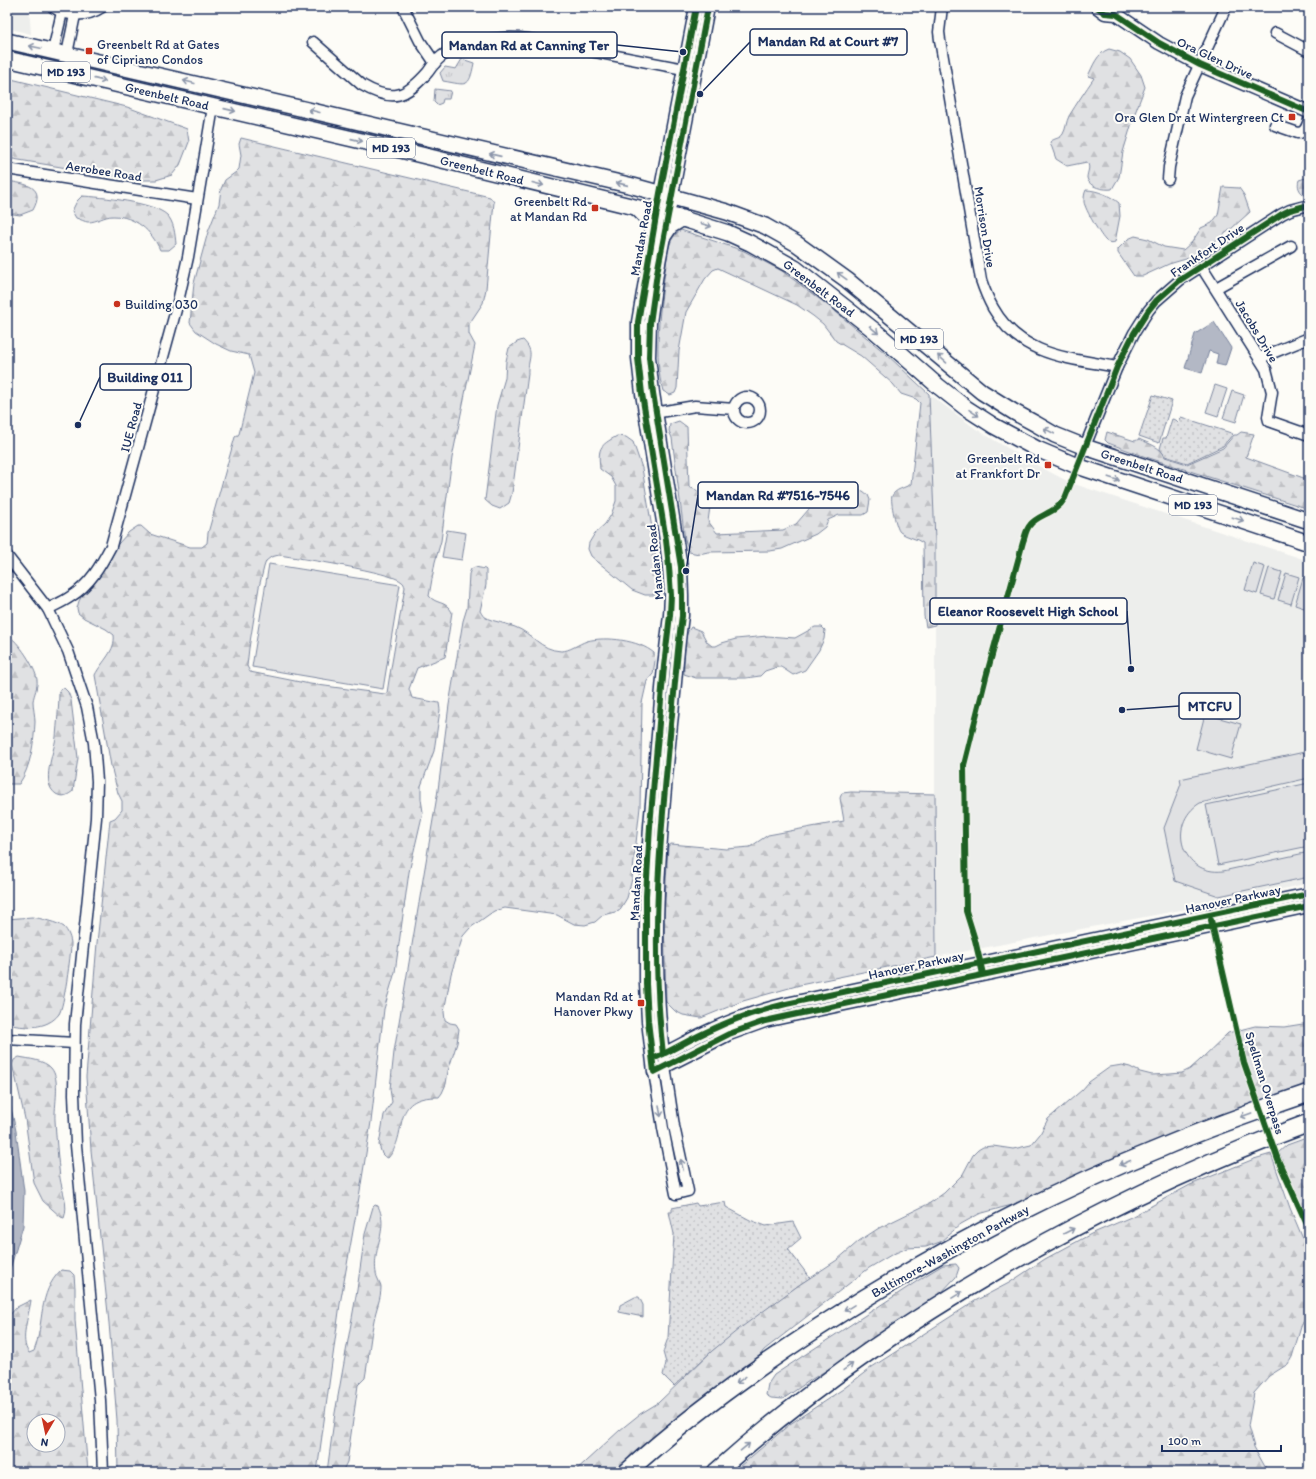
<svg xmlns="http://www.w3.org/2000/svg" width="1316" height="1479" font-family="Itim,sans-serif">
  <style>
    .built { fill: #edeeec }
    .grass { fill: url(#grass-dots); stroke: #7e88a0 }
    .forest { fill: url(#forest-firs); stroke: #7e88a0; fill-rule: evenodd }
    .park { fill: url(#park-tufts); stroke: #7e88a0 }
    .garden { fill: #e0e1e3; stroke: #7e88a0 }
    .water { fill: #b3b8c5; stroke: #76819c }
    .lines { fill: none; stroke-linecap: round; stroke-linejoin: round }
    .minor-casing { stroke: #1b2f5e; stroke-width: 13 }
    .tertiary-casing { stroke: #1b2f5e; stroke-width: 15 }
    .primary-casing { stroke: #1b2f5e; stroke-width: 18 }
    .motorway-casing { stroke: #1b2f5e; stroke-width: 20 }
    .minor { stroke: #fdfcf7; stroke-width: 10 }
    .tertiary { stroke: #fdfcf7; stroke-width: 12 }
    .primary { stroke: #fdfcf7; stroke-width: 15 }
    .motorway { stroke: #fdfcf7; stroke-width: 17 }
    .cycleway-casing { stroke: #fdfcf7; stroke-width: 8 }
    .cycleway { stroke: #1b5e20; stroke-width: 6 }
    .oneway { stroke: #8c96aa }
    .poi-dot { fill: #c8321e; stroke: #fdfcf7; stroke-width: 1.5 }
    .labels { text-anchor: middle; dominant-baseline: central; stroke-width: 4; stroke-linejoin: round; paint-order: stroke }
    .shield { fill: #fdfcf7; stroke: #5f6c8c; stroke-width: 1 }
    .shield-label { font-size: 12px; font-weight: bold; fill: #1b2f5e }
    .poi-label { font-size: 13px; fill: #1b2f5e; stroke: #fdfcf7; text-anchor: end }
    .street-label { font-size: 13px; fill: #1b2f5e; stroke: #fdfcf7 }
    .leader { fill: none; stroke: #1b2f5e; stroke-width: 1.5 }
    .callout-dot { fill: #1b2f5e; stroke: #fdfcf7; stroke-width: 1.5 }
    .callout { fill: #fdfcf7; stroke: #1b2f5e; stroke-width: 1.5 }
    .callout-label { font-size: 14px; text-anchor: middle; font-weight: bold; fill: #1b2f5e }
  </style>
  <defs>
    <pattern id="grass-dots" width="8" height="8" patternUnits="userSpaceOnUse"><rect width="8" height="8" fill="#e0e1e3"/><path d="M2 2h.1M6 6h.1" fill="none" stroke="#c0c1c5" stroke-width="1.8" stroke-linecap="round"/></pattern>
    <pattern id="forest-firs" width="22" height="20" patternUnits="userSpaceOnUse"><rect width="22" height="20" fill="#e0e1e3"/><path d="M5 1l3.5 6h-7zM16 11l3.5 6h-7z" fill="#c0c1c5"/></pattern>
    <pattern id="park-tufts" width="24" height="20" patternUnits="userSpaceOnUse"><rect width="24" height="20" fill="#e0e1e3"/><path d="M3 7l-1-3M5 7V3M7 7l1-3M15 17l-1-3M17 17v-4M19 17l1-3" fill="none" stroke="#c0c1c5"/></pattern>
  </defs>
  <rect width="100%" height="100%" fill="#fdfcf7"/>
  <filter id="ink" filterUnits="userSpaceOnUse"><feTurbulence type="fractalNoise" baseFrequency=".025" numOctaves="2"/><feDisplacementMap in="SourceGraphic" scale="8" xChannelSelector="R" yChannelSelector="G"/><feConvolveMatrix kernelMatrix="1 2 1 2 8 2 1 2 1" color-interpolation-filters="sRGB"/></filter>
  <g filter="url(#ink)">
    <g class="built">
      <polygon points="7,7 29,7 31,34 7,28"/>
      <polygon points="929,394 976,429 1027,460 1071,483 1309,561 1309,883 1228,901 936,957 935,809 935,540"/>
    </g>
    <g class="grass">
      <polygon points="1153,395 1172,401 1159,443 1139,436"/>
      <polygon points="1181,417 1231,433 1233,434 1223,446 1187,463 1165,456 1160,449 1163,438 1166,438 1172,419 1176,420 1179,423"/>
      <polygon points="725,1202 726,1207 750,1220 766,1226 793,1222 801,1238 788,1249 810,1278 799,1285 712,1351 674,1386 663,1375 666,1363 663,1352 668,1338 674,1234 669,1212 672,1212 672,1208 696,1203 698,1206"/>
    </g>
    <g class="forest">
      <path d="M1109 49 1120 52 1130 59 1141 75 1145 87 1135 113 1123 152 1119 177 1112 189C1105 190 1089 188 1087 178 1087 172 1091 168 1087 162L1067 166 1056 159 1050 142C1054 138 1060 139 1063 134 1066 129 1066 122 1069 116 1077 103 1085 91 1094 78L1088 76C1093 66 1097 53 1109 49Z"/>
      <polygon points="7,78 127,107 187,129 189,142 180,165 172,175 156,180 139,180 7,158"/>
      <path d="M241 138 490 197 494 202 486 289 483 303 469 324V334L475 345 452 458 441 541 435 562 429 596C437 605 445 600 452 612L445 657 417 668 409 689 412 698 439 703 440 710 434 751 421 786V799L423 812 409 872 395 972 384 1009 371 1122 359 1197 340 1304 317 1472H118L117 1420 109 1323 91 1150 86 1077 97 943 110 820 115 818 122 810V801L118 793 111 766 95 675C102 661 116 651 114 635L106 629 84 618 78 613 77 608 79 601 83 594 93 584 109 562 118 544 129 532 138 526H141L150 534 190 547H202L207 543 208 533 235 437 239 434 254 373 249 355 231 351 216 344 196 331 190 323 194 283 208 232 219 204 221 189 225 180 236 172 239 169 241 155 239 144ZM279 555C298 558 393 572 402 582 404 583 404 585 405 587L389 680 387 693 385 694 310 684 250 672 247 666 249 648 259 587 264 567 266 561 271 557Z"/>
      <path d="M1309 177V195H1304C1299 191 1297 186 1299 180Z"/>
      <path d="M7 181C26 184 46 186 33 210L20 215 7 213Z"/>
      <polygon points="1223,187 1239,188 1244,195 1250,212 1231,229 1196,256 1169,264 1143,276 1134,276 1118,253 1118,249 1128,239 1135,236 1148,239 1164,247 1183,250 1192,242 1201,228 1212,223 1218,215"/>
      <path d="M1086 190C1097 190 1111 196 1119 203L1120 216 1115 242C1113 243 1109 243 1106 241 1101 237 1085 209 1084 202 1084 198 1084 194 1086 190Z"/>
      <path d="M82 196C101 197 153 202 167 215 174 222 175 234 176 244L169 250H160C152 231 135 216 113 216 104 216 97 222 88 222 85 222 80 219 76 218L72 211 77 201Z"/>
      <path d="M681 230 744 251 782 271 830 307 885 353 929 394 935 540V625L926 627 924 616 923 543C916 538 906 537 900 532 896 529 890 500 892 496 895 489 905 488 911 484L920 403 916 399 901 394 893 384 861 356 836 341 823 324 813 316 797 305 718 268 713 270 705 279 686 312 679 351 677 388 675 393 670 395 663 391C653 358 660 306 665 272 667 260 667 246 674 236 676 234 678 232 681 230Z"/>
      <path d="M523 340C536 353 527 359 528 374L512 493 509 503 500 509 492 506 485 500 497 405 505 378 506 361 509 348 517 342Z"/>
      <polygon points="679,421 687,427 689,487 710,496 711,500 708,521 717,533 783,530 796,524 809,509 819,491 825,486 834,485 846,486 863,491 868,495 870,500 868,512 863,515 839,515 828,520 825,527 816,534 782,549 770,551 708,552 699,554 689,552 685,540 672,438 669,431 670,424"/>
      <path d="M1107 432 1135 441 1139 439C1149 444 1160 446 1165 457L1187 464 1223 448 1234 435H1237L1241 432 1254 434 1246 457 1309 480V509L1146 457 1108 443 1105 440Z"/>
      <path d="M617 436 626 437 633 442 642 468 653 534 659 591 656 595H645L632 590 598 562 591 556 588 549 589 543 595 533 605 524 611 515 616 501V486L611 477 600 469C598 448 599 446 617 436Z"/>
      <path d="M475 567 485 569 486 570V585L480 611C482 614 483 617 486 618 495 622 506 623 515 627 532 633 540 650 561 651 570 651 578 644 587 641 606 636 639 640 654 653L655 661 653 674 647 681 642 703 640 807 632 879 627 898 619 911 603 915 595 922 585 925 574 924 557 915 505 908 494 911 470 928 463 936 451 974 444 1012 445 1020 450 1023 456 1024 459 1029 457 1043 448 1071 446 1084 442 1093 439 1097C388 1096 410 1134 388 1158L384 1156 382 1154 379 1145 384 1115 392 1102 390 1089 394 1052 438 790 449 705 463 621 467 608 469 574 471 569Z"/>
      <path d="M691 627 701 631 707 642 712 646H716L722 643 736 639 757 637 767 636 795 638 815 627H822L825 630 824 639 819 650 805 670 793 675 781 667H777L765 671 760 676 746 678H696L684 674C684 662 682 636 691 627Z"/>
      <path d="M7 635C18 640 36 668 37 680 38 687 34 694 33 701 33 708 35 715 35 722 34 742 31 767 19 784H7Z"/>
      <path d="M64 688 68 692 71 700 78 758 73 791C68 795 63 798 56 794 40 783 54 753 56 737 57 723 59 708 59 693L60 689Z"/>
      <polygon points="851,792 935,794 936,957 800,985 743,1001 701,1018 683,1015 675,1011 666,1002 664,918 668,846 671,844 726,849 750,847 768,835 844,821 840,798 842,793"/>
      <path d="M32 917C39 918 59 923 64 927 68 931 71 939 71 944 71 954 64 1007 59 1014 47 1030 24 1028 7 1024V919Z"/>
      <polygon points="1309,1023 1309,1093 1053,1196 1004,1207 979,1214 961,1224 940,1242 926,1247 907,1248 891,1255 869,1268 764,1350 739,1382 627,1472 574,1472 620,1430 640,1414 658,1403 712,1351 739,1329 799,1285 837,1260 859,1241 879,1228 930,1203 944,1193 963,1174 973,1155 978,1150 983,1147 993,1146 1013,1149 1031,1145 1040,1134 1048,1119 1082,1090 1089,1082 1110,1067 1122,1065 1130,1067 1140,1072 1152,1075 1170,1074 1182,1073 1190,1069 1200,1060 1228,1033 1255,1026 1284,1027"/>
      <path d="M19 1057C29 1059 44 1060 51 1068 61 1079 54 1106 55 1120 56 1139 58 1159 60 1178 62 1191 69 1205 64 1218L61 1217 43 1201 34 1183 25 1119 16 1079 12 1065 14 1060Z"/>
      <polygon points="1309,1137 1309,1222 1291,1183 1279,1152 1287,1145"/>
      <polygon points="1271,1154 1290,1208 1309,1253 1309,1310 1301,1327 1292,1357 1288,1364 1269,1376 1254,1393 1248,1426 1254,1447 1268,1472 733,1472 790,1424 843,1389 872,1367 975,1301 1009,1283 1045,1259 1091,1234 1131,1217 1190,1185 1254,1159"/>
      <path d="M375 1205 378 1206C387 1224 378 1240 376 1257 375 1263 375 1274 378 1279 379 1282 381 1284 381 1287 381 1299 376 1309 374 1320 370 1338 369 1355 366 1372L365 1378 358 1385 347 1462 342 1472H327L335 1413 357 1290 365 1234 373 1207Z"/>
      <polygon points="956,1264 959,1268 956,1277 940,1294 851,1355 809,1381 783,1399 771,1398 766,1395 768,1384 774,1375 928,1274 943,1265"/>
      <path d="M61 1270 70 1271 74 1275 75 1288V1320L88 1472H7V1318L17 1307 31 1300C29 1316 19 1340 29 1353L34 1351C45 1322 37 1294 61 1270ZM34 1421H58V1445H34Z"/>
    </g>
    <g class="park">
      <path d="M462 59 474 63C469 89 467 85 443 81L440 73 445 67 456 69Z"/>
      <polygon points="435,89 451,91 449,99 443,99 442,103 437,105 434,102"/>
      <polygon points="635,1297 639,1297 643,1305 643,1317 619,1312 620,1305"/>
    </g>
    <g class="garden">
      <polygon points="1215,385 1227,389 1218,416 1206,412"/>
      <polygon points="1232,391 1244,395 1236,422 1223,418"/>
      <polygon points="447,530 466,533 462,560 442,557"/>
      <polygon points="1253,563 1265,567 1257,594 1245,590"/>
      <polygon points="269,564 400,585 383,689 252,667"/>
      <polygon points="1269,568 1282,572 1274,599 1261,595"/>
      <polygon points="1286,573 1299,577 1291,604 1278,600"/>
      <polygon points="1303,578 1309,580 1309,603 1307,609 1295,605"/>
      <polygon points="1205,714 1241,724 1231,759 1196,749"/>
      <path d="M1309 751V778L1200 803C1166 824 1182 876 1223 871L1309 852V877L1219 896 1175 881 1164 828 1181 784 1180 779Z"/>
      <polygon points="1309,783 1309,846 1218,865 1206,805"/>
    </g>
    <g class="water">
      <polygon points="1214,322 1231,348 1225,366 1216,364 1218,354 1209,351 1202,373 1185,368 1195,334"/>
      <polygon points="7,1094 11,1108 16,1131 24,1191 23,1226 7,1279"/>
    </g>
    <g class="lines">
      <defs>
        <g id="minor">
          <path d="M53 7C68 17 87 17 102 7"/>
          <polyline points="403,7 420,41 435,63"/>
          <path d="M942 7 939 32 940 40 981 280C984 289 988 299 993 308 1020 356 1068 358 1117 367"/>
          <polyline points="1275,33 1309,51"/>
          <path d="M313 42 362 85C393 103 406 97 428 72 432 66 437 60 442 56 462 41 504 35 528 39L684 69"/>
          <polyline points="53,51 62,12"/>
          <polyline points="67,54 75,15"/>
          <path d="M1275 125 1298 133C1305 133 1307 126 1309 120"/>
          <polyline points="7,169 197,199"/>
          <polyline points="1168,179 1169,167 1185,96 1226,7"/>
          <polyline points="1201,266 1266,369 1272,392 1268,417 1269,421 1309,435"/>
          <polyline points="1216,288 1291,246"/>
          <polyline points="1260,358 1309,338"/>
          <circle cx="747" cy="410" r="13"/>
          <polyline points="648,414 695,406 734,409"/>
          <polyline points="1077,466 1117,367 1134,333 1148,311 1156,301 1180,280 1282,214 1290,210 1309,205"/>
          <polyline points="7,556 48,609 68,651 87,707 94,743 97,781 96,818 75,1024 74,1094 76,1145 100,1400 103,1472"/>
          <path d="M48 609C55 605 63 602 70 597 90 585 101 565 111 546L177 306 188 257 213 107"/>
          <polyline points="7,1039 74,1043"/>
          <polyline points="654,1072 663,1128 676,1194 688,1191 674,1126 664,1059"/>
        </g>
        <g id="tertiary">
          <polyline points="696,7 660,193 638,322 638,358 642,394 666,540 669,567 671,595 670,615 664,666 650,826 646,896 646,984 648,1021 654,1072 729,1034 765,1021 788,1016 1309,906"/>
          <path d="M708 7 657 273 650 323 649 357 653 393 681 567 682 595V616C677 652 675 688 671 724 660 836 650 942 663 1054 680 1046 696 1036 713 1029 736 1018 761 1010 786 1004L1309 894"/>
          <polyline points="1097,7 1105,13 1116,14 1159,43 1200,65 1309,112"/>
        </g>
        <g id="primary">
          <polyline points="7,41 295,107 633,186 727,212 765,226 797,244 847,280 982,392 1014,412 1036,424 1055,435 1085,447 1309,521"/>
          <polyline points="7,59 409,152 680,218 728,233 750,243 795,268 875,331 938,386 966,408 994,426 1009,434 1037,449 1077,466 1309,543"/>
          <polyline points="637,208 647,218 654,232"/>
          <polyline points="664,235 670,226 683,218"/>
        </g>
        <g id="motorway">
          <path d="M627 1472C686 1418 752 1371 819 1327 927 1257 1042 1196 1161 1148 1210 1127 1259 1110 1309 1093"/>
          <path d="M716 1472C884 1322 1098 1201 1309 1123"/>
        </g>
      </defs>
      <use href="#minor" class="minor-casing"/>
      <use href="#tertiary" class="tertiary-casing"/>
      <use href="#primary" class="primary-casing"/>
      <use href="#motorway" class="motorway-casing"/>
      <use href="#minor" class="minor"/>
      <use href="#tertiary" class="tertiary"/>
      <use href="#primary" class="primary"/>
      <use href="#motorway" class="motorway"/>
      <defs>
        <g id="cycleway">
          <polyline points="696,7 660,193 638,322 638,358 642,394 666,540 669,567 671,595 670,615 664,666 650,826 646,896 646,984 648,1021 654,1072 729,1034 765,1021 788,1016 1309,906"/>
          <polyline points="1097,7 1105,13 1116,14 1159,43 1200,65 1309,112"/>
          <polyline points="1211,920 1244,1063 1252,1086 1278,1160 1309,1229"/>
          <path d="M983 974 975 940 966 911 964 765 986 677 1023 542C1025 537 1026 529 1030 525 1038 514 1056 514 1065 498L1117 367 1134 333 1148 311 1156 301 1180 280 1282 214 1290 210 1309 205"/>
          <path d="M663 1054C650 942 660 836 671 724 675 688 677 652 682 616V595L681 567 653 393 649 357 650 323 657 273 708 7"/>
          <path d="M657 1057C676 1048 694 1037 713 1029 736 1018 761 1010 786 1004L1309 894"/>
        </g>
      </defs>
      <use href="#cycleway" class="cycleway-casing"/>
      <use href="#cycleway" class="cycleway"/>
    </g>
    <defs><path id="oneway-shaft" d="M-6 0H5M1.5-3L5.5 0L1.5 3" fill="none" stroke-width="1.6" stroke-linecap="round" stroke-linejoin="round"/></defs>
    <g class="oneway">
      <use href="#oneway-shaft" transform="translate(35 47) rotate(-168)"/>
      <use href="#oneway-shaft" transform="translate(100 80) rotate(13)"/>
      <use href="#oneway-shaft" transform="translate(189 82) rotate(-166)"/>
      <use href="#oneway-shaft" transform="translate(230 110) rotate(13)"/>
      <use href="#oneway-shaft" transform="translate(314 111) rotate(-166)"/>
      <use href="#oneway-shaft" transform="translate(357 140) rotate(13)"/>
      <use href="#oneway-shaft" transform="translate(495 155) rotate(-167)"/>
      <use href="#oneway-shaft" transform="translate(538 184) rotate(14)"/>
      <use href="#oneway-shaft" transform="translate(622 184) rotate(-167)"/>
      <use href="#oneway-shaft" transform="translate(706 225) rotate(17)"/>
      <use href="#oneway-shaft" transform="translate(842 276) rotate(-144)"/>
      <use href="#oneway-shaft" transform="translate(874 330) rotate(40)"/>
      <use href="#oneway-shaft" transform="translate(942 359) rotate(-139)"/>
      <use href="#oneway-shaft" transform="translate(974 413) rotate(34)"/>
      <use href="#oneway-shaft" transform="translate(1049 431) rotate(-152)"/>
      <use href="#oneway-shaft" transform="translate(1114 479) rotate(18)"/>
      <use href="#oneway-shaft" transform="translate(1238 519) rotate(18)"/>
      <use href="#oneway-shaft" transform="translate(660 1111) rotate(81)"/>
      <use href="#oneway-shaft" transform="translate(1246 1115) rotate(160)"/>
      <use href="#oneway-shaft" transform="translate(1125 1163) rotate(156)"/>
      <use href="#oneway-shaft" transform="translate(682 1165) rotate(-103)"/>
      <use href="#oneway-shaft" transform="translate(1069 1231) rotate(-27)"/>
      <use href="#oneway-shaft" transform="translate(957 1295) rotate(-32)"/>
      <use href="#oneway-shaft" transform="translate(849 1308) rotate(148)"/>
      <use href="#oneway-shaft" transform="translate(848 1367) rotate(-35)"/>
      <use href="#oneway-shaft" transform="translate(741 1380) rotate(144)"/>
      <use href="#oneway-shaft" transform="translate(745 1447) rotate(-40)"/>
    </g>
  </g>
  <g class="poi-dot">
    <rect x="85" y="47" width="8" height="8" rx="2"/>
    <rect x="1288" y="113" width="8" height="8" rx="2"/>
    <rect x="591" y="204" width="8" height="8" rx="2"/>
    <circle cx="117" cy="304" r="4"/>
    <rect x="1044" y="461" width="8" height="8" rx="2"/>
    <rect x="637" y="999" width="8" height="8" rx="2"/>
  </g>
  <g class="labels">
    <g class="shield">
      <rect x="42" y="62" width="48" height="20" rx="3"/>
      <rect x="367" y="138" width="48" height="20" rx="3"/>
      <rect x="895" y="329" width="48" height="20" rx="3"/>
      <rect x="1169" y="495" width="48" height="20" rx="3"/>
    </g>
    <g class="shield-label">
      <text x="66" y="72">MD 193</text>
      <text x="391" y="148">MD 193</text>
      <text x="919" y="339">MD 193</text>
      <text x="1193" y="505">MD 193</text>
    </g>
    <g class="poi-label">
      <text x="97" y="44" text-anchor="start">Greenbelt Rd at Gates<tspan x="97" dy="15">of Cipriano Condos</tspan></text>
      <text x="1284" y="117">Ora Glen Dr at Wintergreen Ct</text>
      <text x="587" y="201">Greenbelt Rd<tspan x="587" dy="15">at Mandan Rd</tspan></text>
      <text x="125" y="304" text-anchor="start">Building 030</text>
      <text x="1040" y="458">Greenbelt Rd<tspan x="1040" dy="15">at Frankfort Dr</tspan></text>
      <text x="633" y="996">Mandan Rd at<tspan x="633" dy="15">Hanover Pkwy</tspan></text>
    </g>
    <g class="street-label">
      <text transform="translate(1215 58) rotate(25)">Ora Glen Drive</text>
      <text transform="translate(167 96) rotate(13)">Greenbelt Road</text>
      <text transform="translate(482 170) rotate(14)">Greenbelt Road</text>
      <text transform="translate(104 171) rotate(9)">Aerobee Road</text>
      <text transform="translate(985 227) rotate(81)">Morrison Drive</text>
      <text transform="translate(641 238) rotate(-80)">Mandan Road</text>
      <text transform="translate(1207 250) rotate(-34)">Frankfort Drive</text>
      <text transform="translate(819 288) rotate(37)">Greenbelt Road</text>
      <text transform="translate(1257 331) rotate(59)">Jacobs Drive</text>
      <text transform="translate(131 427) rotate(-75)">IUE Road</text>
      <text transform="translate(1142 466) rotate(18)">Greenbelt Road</text>
      <text transform="translate(655 562) rotate(-96)">Mandan Road</text>
      <text transform="translate(636 883) rotate(-87)">Mandan Road</text>
      <text transform="translate(1233 899) rotate(-12)">Hanover Parkway</text>
      <text transform="translate(916 965) rotate(-12)">Hanover Parkway</text>
      <text transform="translate(1265 1083) rotate(73)">Spellman Overpass</text>
      <text transform="translate(950 1251) rotate(-29)">Baltimore-Washington Parkway</text>
    </g>
  </g>
  <path class="leader" d="M700 94L750 42M683 52L617 45M78 425L100 377M686 571L698 495M1131 669L1127 611M1122 710L1179 706"/>
  <g class="callout-dot">
    <circle cx="700" cy="94" r="4"/>
    <circle cx="683" cy="52" r="4"/>
    <circle cx="78" cy="425" r="4"/>
    <circle cx="686" cy="571" r="4"/>
    <circle cx="1131" cy="669" r="4"/>
    <circle cx="1122" cy="710" r="4"/>
  </g>
  <g class="callout">
    <rect x="750" y="29" width="157" height="26" rx="4"/>
    <rect x="442" y="32" width="175" height="26" rx="4"/>
    <rect x="100" y="364" width="91" height="26" rx="4"/>
    <rect x="698" y="482" width="160" height="26" rx="4"/>
    <rect x="930" y="598" width="197" height="26" rx="4"/>
    <rect x="1179" y="693" width="61" height="26" rx="4"/>
  </g>
  <g class="callout-label">
    <text x="828" y="46">Mandan Rd at Court #7</text>
    <text x="529" y="50">Mandan Rd at Canning Ter</text>
    <text x="145" y="382">Building 011</text>
    <text x="778" y="500">Mandan Rd #7516-7546</text>
    <text x="1028" y="616">Eleanor Roosevelt High School</text>
    <text x="1210" y="711">MTCFU</text>
  </g>
  <rect width="1316" height="1479" fill="none" stroke="#fdfcf7" stroke-width="24"/>
  <rect x="12" y="12" width="1292" height="1455" fill="none" stroke="#1b2f5e" stroke-width="1.5" filter="url(#ink)"/>
  <g transform="translate(46 1433) rotate(189)"><circle r="19" fill="#fdfcf7" stroke="#a3aaba"/>
  <path d="M0-3L7 15L0 10L-7 15Z" fill="#c8321e"/>
  <text y="-6" font-size="11" font-weight="bold" text-anchor="middle" fill="#1b2f5e">N</text>
  </g>
  <path d="M1162 1445v6h119v-6" fill="none" stroke="#1b2f5e" stroke-width="2"/>
  <text x="1168" y="1445" font-size="12" fill="#1b2f5e" stroke="#fdfcf7" stroke-width="3" paint-order="stroke">100 m</text>
</svg>
